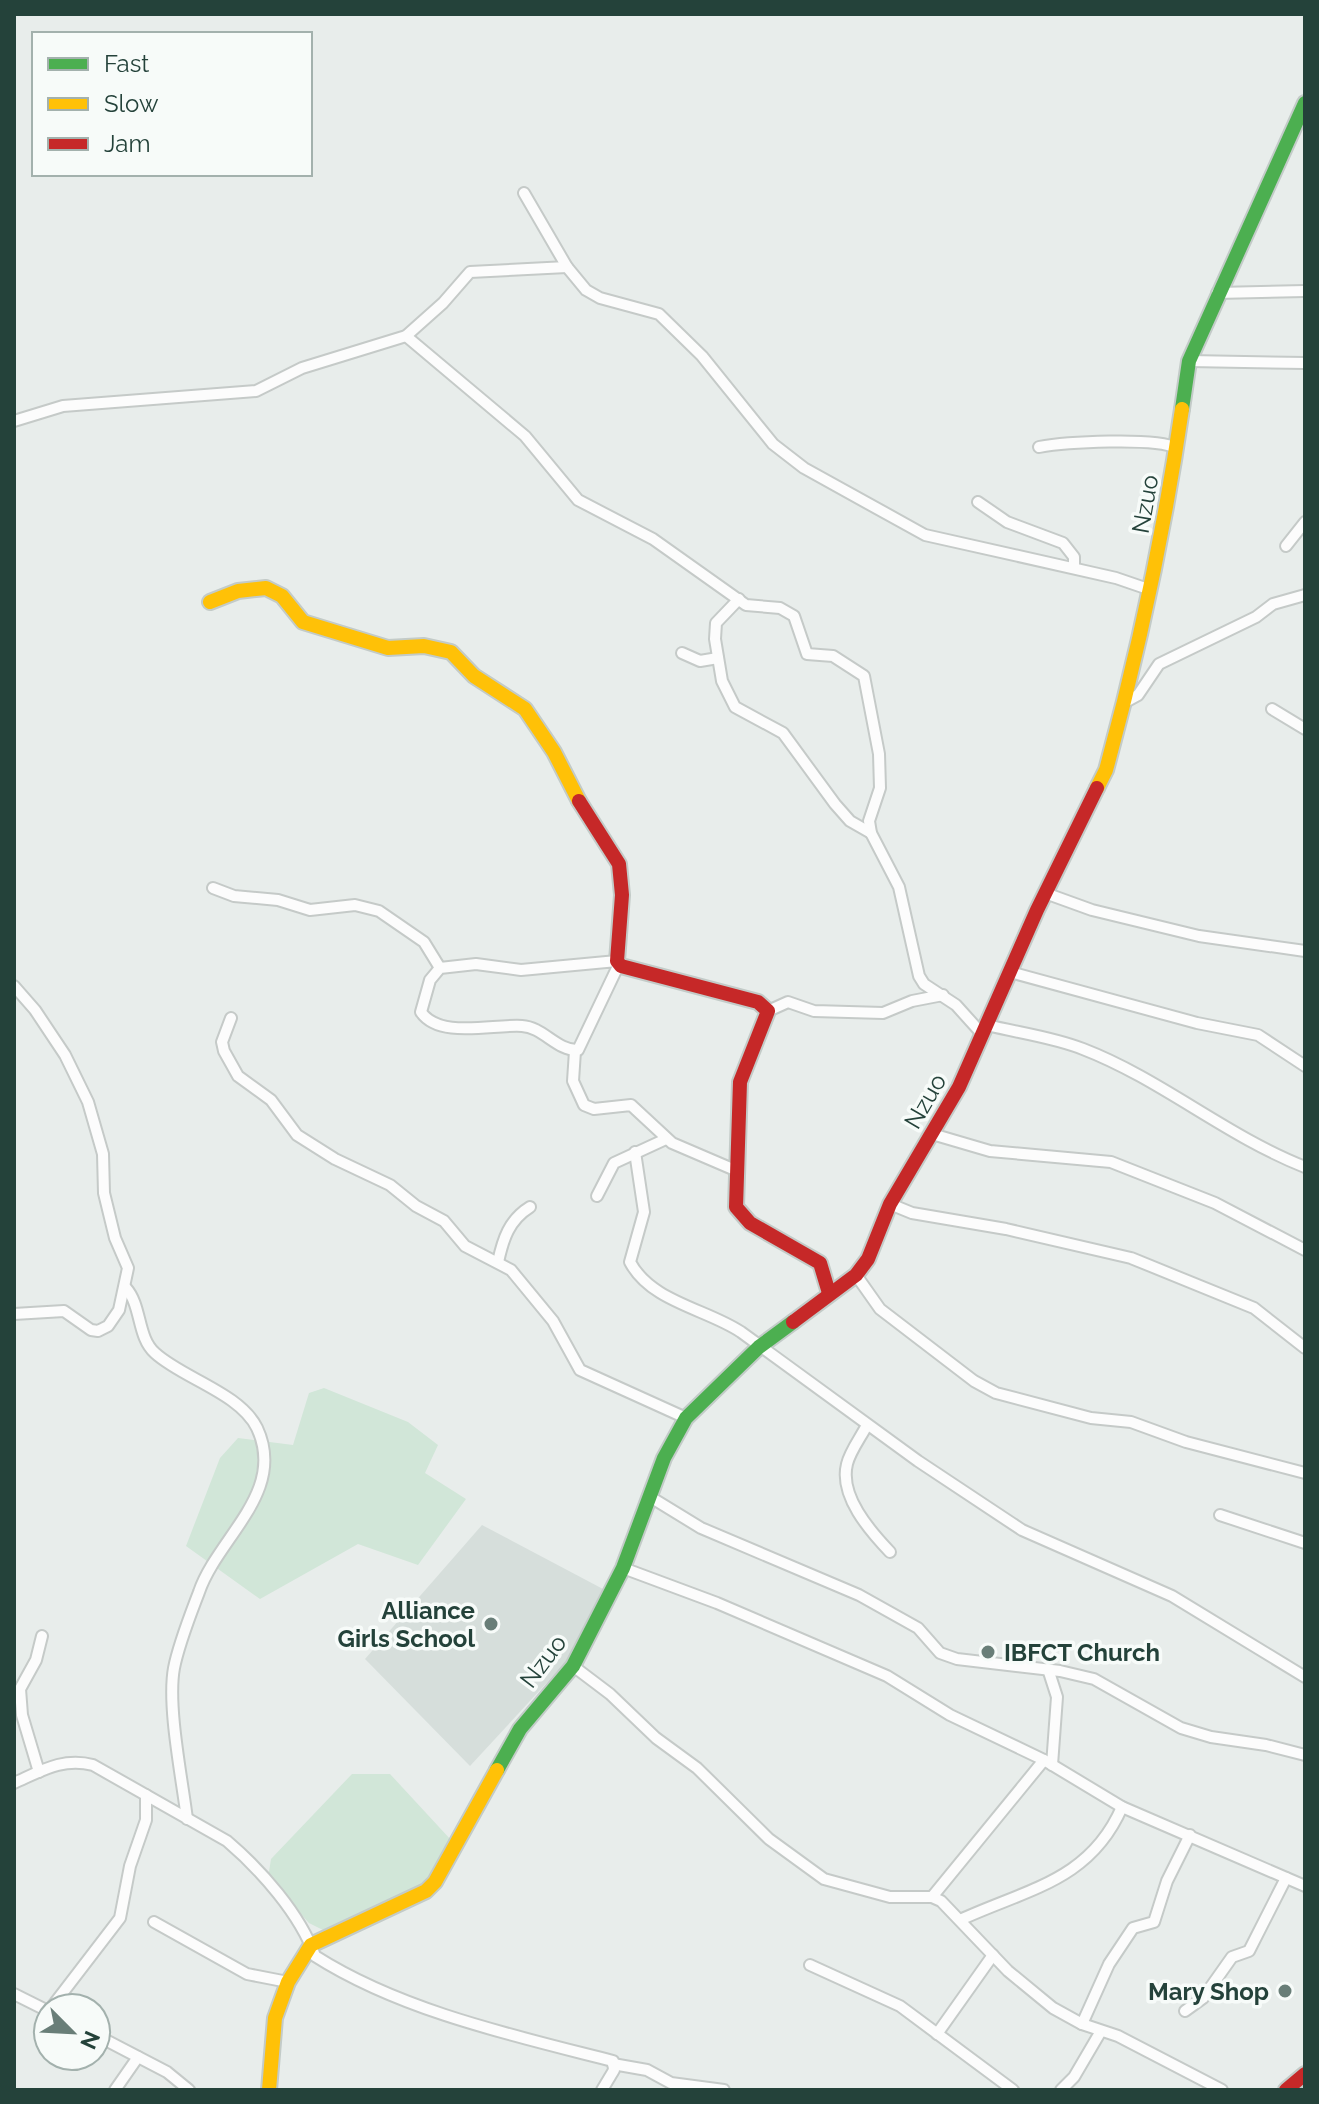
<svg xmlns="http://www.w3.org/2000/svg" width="1319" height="2104" font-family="Raleway,sans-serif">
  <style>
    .built { fill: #d6dedb }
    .green { fill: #d1e6d8 }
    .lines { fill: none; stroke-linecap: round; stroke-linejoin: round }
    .street-casing { stroke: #c5cac8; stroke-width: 14 }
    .fast-casing { stroke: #c3cbc8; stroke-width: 18 }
    .slow-casing { stroke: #c3cbc8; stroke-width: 18 }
    .jam-casing { stroke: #c3cbc8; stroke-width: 18 }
    .street { stroke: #fcfcfc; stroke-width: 10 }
    .fast { stroke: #4caf50; stroke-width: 14 }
    .slow { stroke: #ffc107; stroke-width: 14 }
    .jam { stroke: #c62828; stroke-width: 14 }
    .poi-dot { fill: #697e78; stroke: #f7fbf9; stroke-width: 3 }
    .labels { text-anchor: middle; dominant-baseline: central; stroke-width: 7; stroke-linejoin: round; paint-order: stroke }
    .street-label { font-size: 24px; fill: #24423a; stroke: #f7fbf9 }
    .poi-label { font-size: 24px; font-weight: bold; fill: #24423a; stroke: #f7fbf9; text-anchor: end }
  </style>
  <rect width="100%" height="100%" fill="#e8edeb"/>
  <polygon class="built" points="482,1525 603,1589 566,1662 470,1766 365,1659"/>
  <g class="green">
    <polygon points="324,1388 408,1422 438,1445 425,1473 466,1499 418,1565 358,1544 260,1599 186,1546 220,1458 238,1438 293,1445 309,1393"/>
    <polygon points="352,1774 390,1774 451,1840 428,1880 346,1925 323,1930 309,1923 268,1878 271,1859"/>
  </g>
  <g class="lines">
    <defs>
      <g id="street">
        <polyline points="524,193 567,267 586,290 600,298 659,314 702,356 773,444 804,468 925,535 1116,578 1151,590"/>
        <polyline points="1217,293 1305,291"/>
        <polyline points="406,336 525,436 578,500 653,539 746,605 780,608 794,616 807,654 833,656 864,676 879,754 880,788 869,821 871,833 899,887 919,976 924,984 956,1005 983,1035"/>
        <polyline points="1189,361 1305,363"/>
        <polyline points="14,421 63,406 256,391 302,368 406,336 443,303 470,272 567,267"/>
        <path d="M1039 447C1065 442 1155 437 1177 448"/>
        <polyline points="978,502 1007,522 1063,543 1074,557 1074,568"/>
        <polyline points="1286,546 1305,522"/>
        <polyline points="739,599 716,623 715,639 722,681 735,707 783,733 835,804 850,821 871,833"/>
        <polyline points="682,653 700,661 718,658"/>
        <polyline points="1127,701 1138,695 1159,664 1256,617 1273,604 1305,595"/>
        <polyline points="1272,709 1305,729"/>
        <polyline points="213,888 234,896 278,900 310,910 355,905 379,911 424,942 440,968"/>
        <polyline points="1045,893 1092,910 1199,936 1305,951"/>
        <path d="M617 961 521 970 476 964 440 968 430 980 421 1012C439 1039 493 1024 522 1026 543 1027 557 1051 578 1050L619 964"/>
        <polyline points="1010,972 1197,1023 1258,1035 1305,1066"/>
        <polyline points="14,986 35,1010 65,1055 88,1102 103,1154 104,1193 115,1238 128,1268 119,1310 108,1326 98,1331 91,1330 64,1311 14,1314"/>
        <polyline points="768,1011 788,1002 814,1011 883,1013 912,1001 943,995"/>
        <polyline points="231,1018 222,1042 224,1051 238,1076 271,1100 297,1135 335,1159 390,1185 416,1206 444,1221 465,1246 511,1270 553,1321 580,1370 686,1418"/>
        <path d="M987 1025C1019 1033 1053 1037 1083 1049 1161 1079 1226 1136 1305 1167"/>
        <polyline points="575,1051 573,1081 584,1105 594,1109 631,1105 672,1143 735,1170"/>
        <polyline points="932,1134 990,1151 1111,1162 1215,1203 1305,1250"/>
        <path d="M635 1152 644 1212 630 1262C651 1302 707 1309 741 1332L918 1461 1022 1530 1172 1596 1305 1677"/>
        <polyline points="597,1196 614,1163 666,1139"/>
        <polyline points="890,1204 912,1213 1006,1229 1131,1258 1254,1308 1305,1348"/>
        <path d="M498 1262C503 1239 509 1220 530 1207"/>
        <polyline points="856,1275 880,1309 974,1381 996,1393 1091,1418 1131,1422 1186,1442 1305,1473"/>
        <path d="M126 1288C142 1306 137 1337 155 1353 182 1378 240 1393 257 1428 287 1492 218 1537 199 1592 190 1616 179 1643 174 1668 167 1706 182 1778 187 1819"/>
        <path d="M867 1425C861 1437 850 1451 847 1464 839 1496 870 1531 890 1552"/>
        <polyline points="652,1498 701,1528 859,1595 918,1628 940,1653 957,1659 1060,1671 1094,1679 1181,1728 1211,1737 1266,1745 1305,1755"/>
        <polyline points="1220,1515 1305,1543"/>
        <polyline points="623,1568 717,1603 887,1676 950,1715 1044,1760 1122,1807 1305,1886"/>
        <polyline points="573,1666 610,1694 656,1738 697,1768 769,1839 824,1879 890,1897 932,1897 941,1901 1008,1971 1053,2008 1082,2024 1118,2036 1222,2090"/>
        <polyline points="1048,1669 1057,1697 1052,1765"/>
        <polyline points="39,1772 22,1715 20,1689 36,1660 42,1636"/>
        <path d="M14 1783C41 1771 63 1757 93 1765L227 1841C261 1870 300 1914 315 1956 401 2011 515 2036 613 2061L614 2070 602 2090"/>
        <polyline points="932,1897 1044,1760"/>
        <path d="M960 1920C1027 1889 1090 1881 1122 1807"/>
        <polyline points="154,1922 247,1974 288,1982"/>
        <polyline points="810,1965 900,2006 1013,2090"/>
        <polyline points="14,1994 48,2011"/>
        <polyline points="51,2008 120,1918 130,1866 146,1820 146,1795"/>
        <polyline points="1185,2011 1203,1998 1232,1957 1249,1951 1286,1878"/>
        <polyline points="1082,2024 1109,1964 1133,1928 1154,1922 1167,1881 1190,1835"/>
        <polyline points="937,2034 993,1955"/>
        <polyline points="96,2035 167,2072 189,2090"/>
        <polyline points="613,2064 647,2070 671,2083 724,2090"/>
        <polyline points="115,2090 138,2057"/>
        <polyline points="1061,2090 1074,2077 1101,2031"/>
      </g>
      <g id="fast">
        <polyline points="1182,409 1189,361 1305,103"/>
        <polyline points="497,1770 520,1729 573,1666 623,1568 664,1458 686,1418 759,1347 793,1322"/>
      </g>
      <g id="slow">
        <polyline points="210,602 238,591 266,588 282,596 303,622 388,648 424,646 451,652 474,676 525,709 554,752 579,801"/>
        <path d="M1097 788 1106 770C1139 650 1164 532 1182 409"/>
        <polyline points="269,2090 275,2018 288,1982 311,1945 426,1891 435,1882 497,1770"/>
      </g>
      <g id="jam">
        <polyline points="579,801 619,864 622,895 617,961 621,966 758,1002 768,1011 740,1082 736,1207 750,1223 820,1263 829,1293"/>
        <polyline points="793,1322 856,1275 868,1259 890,1204 959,1087 1037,910 1097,788"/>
        <polyline points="1286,2090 1305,2074"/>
      </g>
    </defs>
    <use href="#street" class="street-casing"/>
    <use href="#fast" class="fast-casing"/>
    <use href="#slow" class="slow-casing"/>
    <use href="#jam" class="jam-casing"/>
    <use href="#street" class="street"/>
    <use href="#fast" class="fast"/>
    <use href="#slow" class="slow"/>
    <use href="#jam" class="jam"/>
  </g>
  <g class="poi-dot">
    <circle cx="491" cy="1624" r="8"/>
    <circle cx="988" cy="1652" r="8"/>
    <circle cx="1285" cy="1991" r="8"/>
  </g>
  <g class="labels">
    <g class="street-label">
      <text transform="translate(1145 504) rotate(-80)">Nzuo</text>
      <text transform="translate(925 1101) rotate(-60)">Nzuo</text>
      <text transform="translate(543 1661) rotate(-53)">Nzuo</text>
    </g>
    <g class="poi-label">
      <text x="475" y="1610">Alliance<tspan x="475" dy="28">Girls School</tspan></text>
      <text x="1004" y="1652" text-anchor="start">IBFCT Church</text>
      <text x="1269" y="1991">Mary Shop</text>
    </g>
  </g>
  <rect width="1319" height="2104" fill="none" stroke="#24423a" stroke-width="32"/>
  <rect x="32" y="32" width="280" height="144" fill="#f7fbf9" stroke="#a3b1ad" stroke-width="2"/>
  <rect x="48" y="58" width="40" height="12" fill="#4caf50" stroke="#a3b1ad" stroke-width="2"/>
  <text x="104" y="72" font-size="24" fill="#24423a">Fast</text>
  <rect x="48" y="98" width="40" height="12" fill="#ffc107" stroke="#a3b1ad" stroke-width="2"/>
  <text x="104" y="112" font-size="24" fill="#24423a">Slow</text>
  <rect x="48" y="138" width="40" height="12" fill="#c62828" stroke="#a3b1ad" stroke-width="2"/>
  <text x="104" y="152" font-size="24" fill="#24423a">Jam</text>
  <g transform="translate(72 2032) rotate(114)"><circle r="38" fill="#f7fbf9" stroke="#a3b1ad" stroke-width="2"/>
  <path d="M0-6L14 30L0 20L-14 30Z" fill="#697e78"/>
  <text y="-12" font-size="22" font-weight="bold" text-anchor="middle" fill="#24423a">N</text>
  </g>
</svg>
